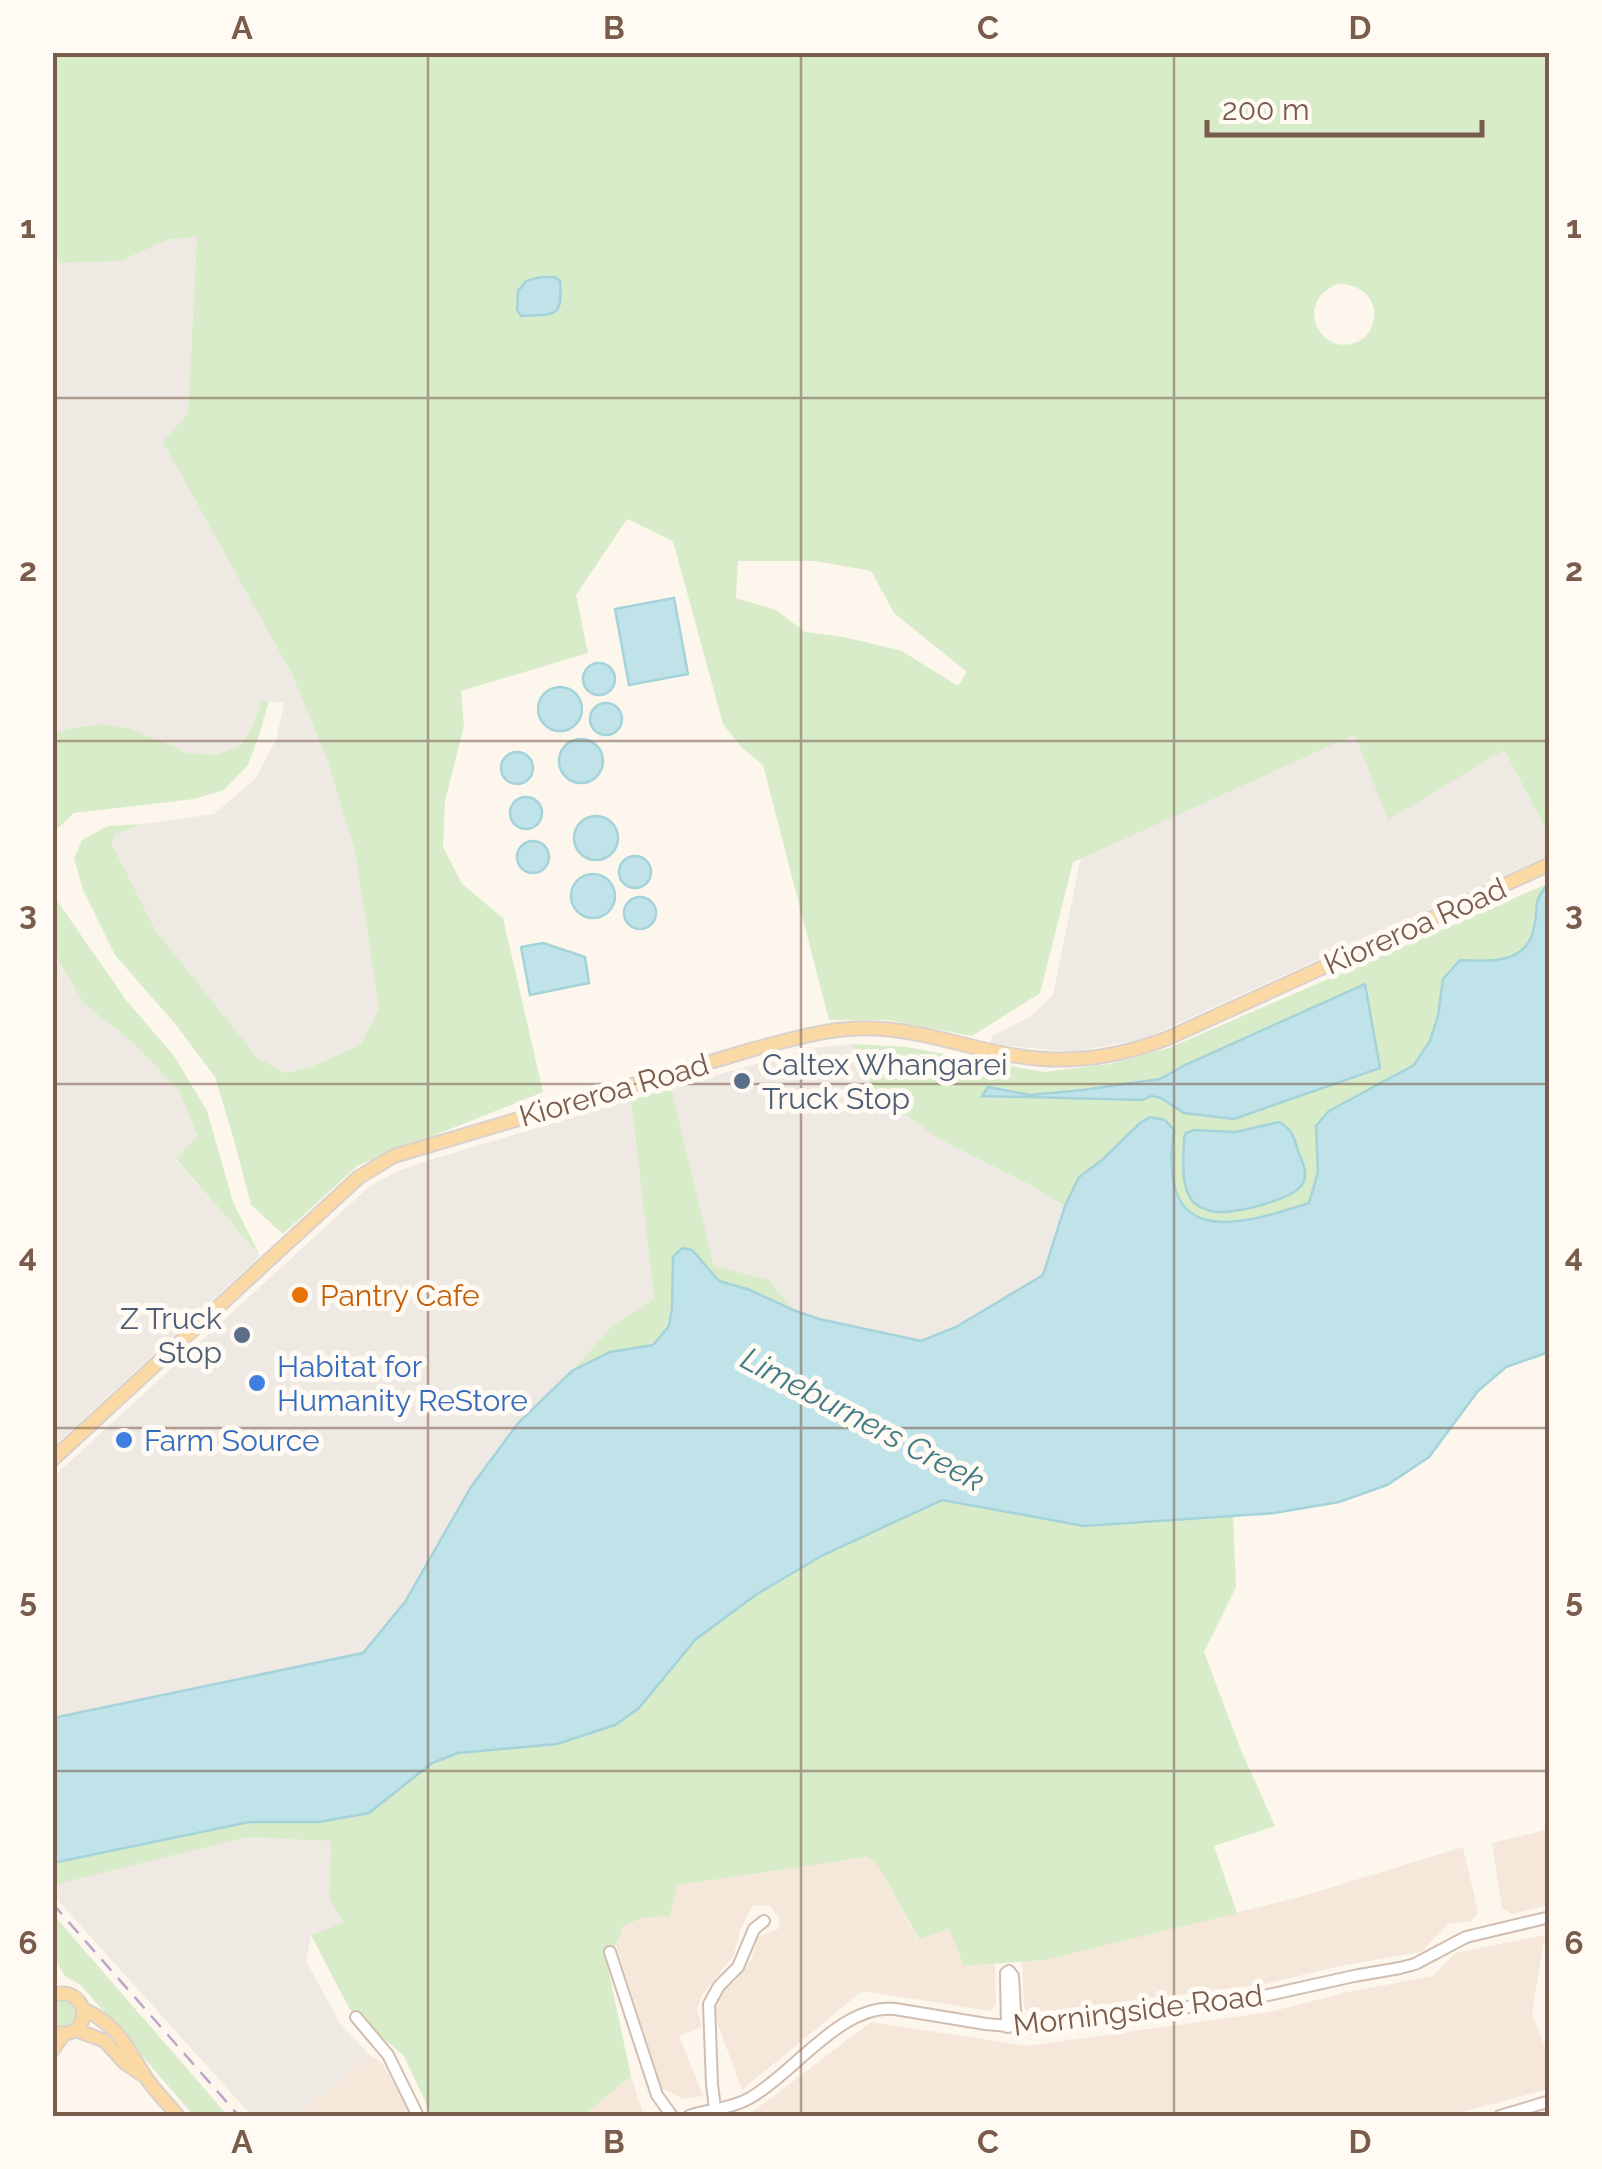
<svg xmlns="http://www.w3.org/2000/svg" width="1602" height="2169" font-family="Raleway,sans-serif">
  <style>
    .residential { fill: #f5e8da }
    .industrial { fill: #efe9e4 }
    .green { fill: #d8ecc9; fill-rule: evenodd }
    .water { fill: #bfe3e8; stroke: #a5d3da; stroke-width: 2.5 }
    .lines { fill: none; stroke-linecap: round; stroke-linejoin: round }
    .minor-casing { stroke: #d1beb0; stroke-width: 14 }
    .major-casing { stroke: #dad1cd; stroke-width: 16 }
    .minor { stroke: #fff; stroke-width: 10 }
    .major { stroke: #fbd9a5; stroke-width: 12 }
    .rail { stroke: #b9a8c9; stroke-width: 2.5; stroke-dasharray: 15 10; stroke-linecap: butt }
    .grid { fill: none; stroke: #7a5c4d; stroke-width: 2.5; stroke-opacity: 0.55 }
    .service-dot { fill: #5c6f8a; stroke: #fffaf3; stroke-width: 4 }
    .food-dot { fill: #e8710a; stroke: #fffaf3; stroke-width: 4 }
    .shop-dot { fill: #3f7fe0; stroke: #fffaf3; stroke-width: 4 }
    .labels { text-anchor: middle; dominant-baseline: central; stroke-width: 10; stroke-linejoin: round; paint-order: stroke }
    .street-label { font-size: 30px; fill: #7a5c4d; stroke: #fffaf3 }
    .service-label { font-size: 30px; fill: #4e5e75; stroke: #fffaf3; text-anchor: start }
    .food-label { font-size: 30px; fill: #c56008; stroke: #fffaf3; text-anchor: start }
    .shop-label { font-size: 30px; fill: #366cbe; stroke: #fffaf3; text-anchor: start }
    .water-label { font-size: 32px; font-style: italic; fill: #437c86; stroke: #fffaf3 }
    .neatline { fill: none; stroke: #7a5c4d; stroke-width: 4 }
    .grid-label { font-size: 32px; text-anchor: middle; font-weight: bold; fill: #7a5c4d }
  </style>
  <rect width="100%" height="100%" fill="#fdf6ec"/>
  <g class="residential">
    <polygon points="1549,1829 1549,1905 1513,1914 1502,1908 1492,1843"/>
    <polygon points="1463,1847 1478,1912 1471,1921 1448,1924 1421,1952 1340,1966 1266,1984 1031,2013 1024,2008 1022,1962 1046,1960 1303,1896"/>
    <polygon points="867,1857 878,1866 918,1939 949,1929 964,1966 995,1964 996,2004 990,2011 862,1991 742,2090 717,2022 716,2007 721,1993 738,1978 752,1959 757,1937 778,1929 780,1920 769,1905 752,1906 740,1930 734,1955 703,1994 697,2008 702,2027 679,2036 703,2096 684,2099 662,2088 616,1945 622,1926 642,1918 670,1915 676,1885"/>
    <polygon points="1545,1935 1532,2013 1549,2058 1549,2089 1446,2116 747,2116 871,2022 1027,2046 1270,2012 1348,1992 1433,1976 1455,1953"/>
    <polygon points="370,2055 383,2064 412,2116 296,2116"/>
    <polygon points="631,2076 644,2116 583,2116"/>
  </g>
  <g class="industrial">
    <polygon points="197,236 188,413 328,763 355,851 379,1009 360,1045 313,1066 285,1073 257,1057 156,931 112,844 113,835 142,824 214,814 255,779 276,740 284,703 262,700 253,725 241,745 215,755 184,753 175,747 131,729 67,729 53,735 52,256 62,263 120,261 170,239"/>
    <polygon points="1356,735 1504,750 1549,835 1549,855 1143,1039 1071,1052 990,1044 992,1036 1031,1016 1053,995 1081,857"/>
    <polygon points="52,952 84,1004 130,1040 179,1091 199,1136 176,1160 260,1256 53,1447"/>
    <polygon points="852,1044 874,1090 934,1136 1032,1186 1065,1206 1043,1275 956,1327 921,1341 819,1319 794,1310 769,1280 714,1266 671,1088 813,1048"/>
    <polygon points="631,1100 654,1300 613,1325 572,1371 519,1422 471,1487 405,1602 363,1653 53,1718 53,1477 370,1186 396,1172 426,1161"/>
    <polygon points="247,1837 331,1840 329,1899 344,1922 311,1935 306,1961 341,2025 370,2055 296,2116 252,2116 53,1895 52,1885"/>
  </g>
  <g class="green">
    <path d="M52 53H1549V835L1504 750 1388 820 1355 735 1073 862 1040 993 972 1036 888 1020H829L763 765 742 748 723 724 673 541 627 519 576 595 588 653 461 691 464 726 445 801 443 847 462 884 503 918 543 1092 357 1166 283 1234 251 1205 234 1140 215 1077 176 1025 115 955 83 890 74 858 82 840 108 826 142 824 114 835 112 844 156 931 257 1057 285 1073 313 1066 360 1045 379 1009 355 851 328 763 293 676 163 442 188 413 197 237 170 239 120 261 62 263 53 256ZM1337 284C1359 283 1380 298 1373 323 1371 331 1366 337 1359 341 1321 360 1292 303 1337 284ZM738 561H815L871 571 894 613 967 672 958 686 902 651 844 637 805 632 776 610 736 598Z"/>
    <polygon points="262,700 269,701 260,732 248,765 224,790 194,799 74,813 53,833 53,735 67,729 102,724 131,729 175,747 185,753 215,755 241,745 253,725"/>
    <polygon points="1549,883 1549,1023 1094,1465 750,1290 719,1281 692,1250 672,1309 670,1326 653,1345 610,1352 572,1371 613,1325 654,1299 631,1100 671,1088 714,1266 769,1280 794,1310 819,1319 921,1341 956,1327 1043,1275 1065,1206 1032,1186 934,1136 874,1090 852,1044 907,1047 1044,1072 1110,1064 1169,1048"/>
    <polygon points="56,899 126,1000 174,1056 207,1111 233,1202 260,1256 176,1159 198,1136 179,1091 130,1040 84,1004 53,952 53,900"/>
    <polygon points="671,1450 1084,1526 1233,1516 1236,1587 1204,1652 1241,1750 1275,1826 1214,1846 1237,1913 1046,1960 964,1966 949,1929 919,1939 878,1866 867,1857 677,1885 670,1916 642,1918 623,1926 616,1945 606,1959 631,2076 583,2116 432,2116 404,2056 350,2010 311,1935 344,1922 329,1899 331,1841 247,1837 53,1885 52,1863 249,1822 319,1822 369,1812"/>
    <polygon points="52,1913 228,2116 194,2116 100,2007 81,1985 65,1976 53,1957"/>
    <polygon points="59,2000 69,2001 77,2013 74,2022 67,2028 53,2026 52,2003"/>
  </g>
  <g class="water">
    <path d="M541 277H555L560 281C563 319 555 314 521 316L517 310 518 291 526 281Z"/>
    <polygon points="674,598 688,674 629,685 615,609"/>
    <circle cx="599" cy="679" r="16"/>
    <circle cx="560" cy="709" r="22"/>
    <circle cx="606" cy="719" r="16"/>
    <circle cx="581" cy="761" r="22"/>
    <circle cx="517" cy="768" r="16"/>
    <circle cx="526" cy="813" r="16"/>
    <circle cx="596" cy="838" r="22"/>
    <circle cx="533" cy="857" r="16"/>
    <circle cx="635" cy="872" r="16"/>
    <circle cx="593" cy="896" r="22"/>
    <path d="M1549 883V1352L1506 1367 1478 1391 1429 1457 1387 1485 1339 1502 1274 1513 1084 1526 942 1500 823 1555 757 1594 695 1640 639 1708 615 1725 557 1744 458 1753 432 1763 369 1813 319 1822H249L53 1863V1718L363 1653 405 1602 471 1487 519 1422 572 1371 610 1352 653 1345 669 1326 672 1309 673 1257 682 1248 692 1250 719 1281 750 1290 793 1310 819 1319 921 1341 956 1327 1043 1275 1065 1206 1079 1177 1102 1160 1140 1123 1150 1117 1165 1120 1174 1130C1157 1246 1230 1229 1309 1203L1318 1172 1316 1126 1329 1111 1414 1065 1430 1041 1438 1016 1443 979 1460 960C1489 962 1527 964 1534 928 1540 905 1530 905 1549 883Z"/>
    <circle cx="640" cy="913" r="16"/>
    <polygon points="543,943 585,957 589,983 530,995 521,947"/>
    <polygon points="1365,984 1380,1068 1234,1119 1184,1113 1161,1098 1151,1096 1142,1100 982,1096 988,1087 1030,1095 1083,1090 1160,1079 1185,1065"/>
    <path d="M1279 1122C1293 1129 1295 1140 1299 1154 1303 1163 1308 1174 1303 1183 1296 1199 1235 1214 1217 1212 1208 1211 1196 1207 1191 1199 1180 1182 1184 1157 1184 1138L1186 1133 1194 1130 1236 1132Z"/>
  </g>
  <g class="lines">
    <defs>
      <g id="minor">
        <polyline points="610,1952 657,2095 672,2116"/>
        <polyline points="356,2017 388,2055 418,2116"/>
        <polyline points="1007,2027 1006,1973 1009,1971 1013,1976 1016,2028"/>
        <polyline points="715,2109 712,2084 709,2004 719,1986 738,1967 754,1929 764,1921"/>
        <path d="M689 2116C709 2109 731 2109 750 2098 794 2073 842 2003 895 2009L986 2024 1030 2028 1211 2004 1259 1997 1354 1976 1400 1968 1415 1964 1466 1937 1550 1917"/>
        <polyline points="1500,2116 1550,2101"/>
      </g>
      <g id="major">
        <path d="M52 1460 359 1177 394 1156 754 1049C797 1038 838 1025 882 1029 928 1032 972 1049 1018 1056 1070 1065 1119 1057 1168 1038L1550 864"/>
        <path d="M52 1995C93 1984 94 2044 52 2032"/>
        <path d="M83 2009C121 2027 126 2048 147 2079 156 2092 168 2104 178 2116"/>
        <polyline points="76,2030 105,2041 125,2063 141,2074"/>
        <polyline points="52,2051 63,2035"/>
      </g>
    </defs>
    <use href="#minor" class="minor-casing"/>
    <use href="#major" class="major-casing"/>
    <use href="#minor" class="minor"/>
    <use href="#major" class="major"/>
    <polyline class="rail" points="52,1903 239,2116"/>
  </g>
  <path class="grid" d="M428 52V2116M801 52V2116M1174 52V2116M52 398H1550M52 741H1550M52 1084H1550M52 1428H1550M52 1771H1550"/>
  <g class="service-dot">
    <circle cx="742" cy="1081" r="10"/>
    <circle cx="242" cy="1335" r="10"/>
  </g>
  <circle class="food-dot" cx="300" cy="1295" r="10"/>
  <g class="shop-dot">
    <circle cx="257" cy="1383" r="10"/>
    <circle cx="124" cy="1440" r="10"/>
  </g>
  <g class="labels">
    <g class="street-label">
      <text transform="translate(1415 926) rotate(-24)">Kioreroa Road</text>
      <text transform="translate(614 1090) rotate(-16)">Kioreroa Road</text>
      <text transform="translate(1138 2010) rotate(-7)">Morningside Road</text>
    </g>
    <g class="service-label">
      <text x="762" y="1064">Caltex Whangarei<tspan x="762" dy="34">Truck Stop</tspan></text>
      <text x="222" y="1318" text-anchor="end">Z Truck<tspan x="222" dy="34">Stop</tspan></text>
    </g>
    <g class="food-label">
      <text x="320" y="1295">Pantry Cafe</text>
    </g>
    <g class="shop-label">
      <text x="277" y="1366">Habitat for<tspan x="277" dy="34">Humanity ReStore</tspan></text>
      <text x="144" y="1440">Farm Source</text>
    </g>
    <g class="water-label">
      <text transform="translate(863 1419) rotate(28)">Limeburners Creek</text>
    </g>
  </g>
  <rect width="1602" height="2169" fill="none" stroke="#fffaf3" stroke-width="110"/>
  <path d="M1207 120v15h275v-15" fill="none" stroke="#7a5c4d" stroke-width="5"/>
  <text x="1222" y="120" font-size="30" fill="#7a5c4d" stroke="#fffaf3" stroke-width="8" paint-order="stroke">200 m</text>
  <rect x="55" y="55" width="1492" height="2059" class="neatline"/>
  <g class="grid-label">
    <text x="242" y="39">A</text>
    <text x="614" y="39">B</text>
    <text x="988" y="39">C</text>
    <text x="1360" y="39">D</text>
    <text x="28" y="238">1</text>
    <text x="1574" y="238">1</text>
    <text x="28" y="581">2</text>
    <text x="1574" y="581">2</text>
    <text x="28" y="924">3</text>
    <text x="1574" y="924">3</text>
    <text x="28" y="1267">4</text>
    <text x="1574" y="1267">4</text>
    <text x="28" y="1611">5</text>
    <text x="1574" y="1611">5</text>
    <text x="28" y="1954">6</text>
    <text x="1574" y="1954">6</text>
    <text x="242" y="2153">A</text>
    <text x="614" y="2153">B</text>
    <text x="988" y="2153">C</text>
    <text x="1360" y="2153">D</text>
  </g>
</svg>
